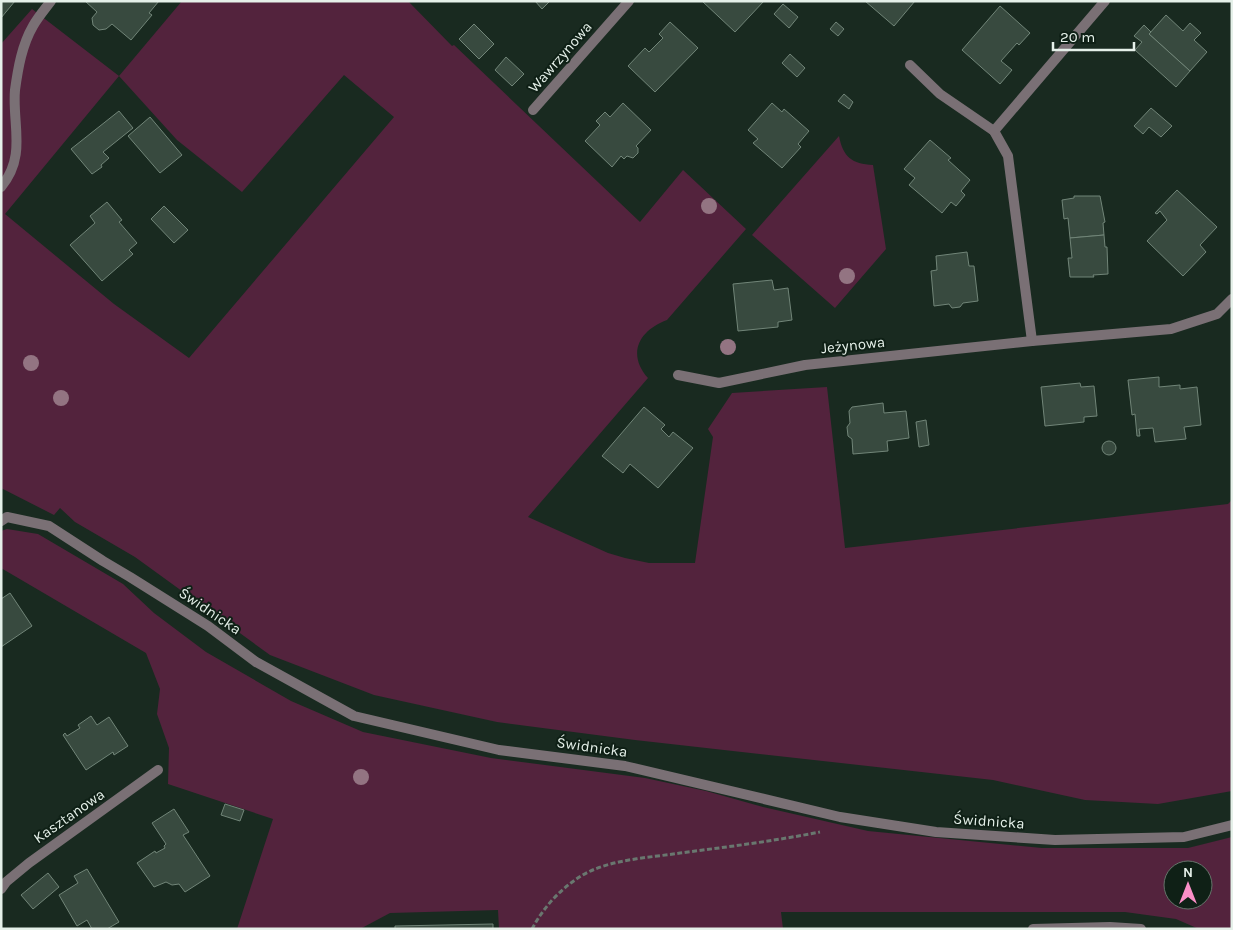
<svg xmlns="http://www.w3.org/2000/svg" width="1233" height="930" font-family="Karla,sans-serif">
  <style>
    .green { fill: #53233d; fill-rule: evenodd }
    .building { fill: #384a3f; stroke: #718578 }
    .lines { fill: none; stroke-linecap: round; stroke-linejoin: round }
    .path { stroke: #69776f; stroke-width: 3; stroke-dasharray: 5 2.5; stroke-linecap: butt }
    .lane { stroke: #7a7075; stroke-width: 10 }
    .street { stroke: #7a7075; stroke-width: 10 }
    .tree { fill: #937482 }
    .labels { text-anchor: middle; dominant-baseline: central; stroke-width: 4; stroke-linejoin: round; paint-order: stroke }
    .street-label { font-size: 15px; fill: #e5f0e9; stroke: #0f2016 }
  </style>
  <rect width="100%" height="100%" fill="#192a20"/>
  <g class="green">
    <path d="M182 1H408L452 46 454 45 640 222 683 170 746 229 667 320C640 330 626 353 648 378L528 517 608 553 625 558 649 563H695L713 437 708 429 732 393 827 387 845 548 1228 504 1232 500V791L1158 804 1085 800 993 780 635 740 497 722 374 695 270 655 135 557 75 522 60 508 54 515 1 488V44L32 9 119 76ZM344 75 394 117 189 358 114 304 5 214 119 76 177 140 242 192Z"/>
    <path d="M839 136C843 157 852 164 873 165L886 249 835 308 752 235Z"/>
    <path d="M7 529 38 534 123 584 154 613 206 652 291 701 363 732 491 758 645 778 706 791 763 807 868 831 1042 848H1188L1232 837V929H1199L1176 919 1125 912H781L783 929H499L498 910 390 913 360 929H237L273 819 168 784 169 748 157 714 160 689 146 653 1 568V531ZM1173 870H1203V900H1173Z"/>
  </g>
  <g class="building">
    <polygon points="1,1 15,1 1,18"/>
    <polygon points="85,1 159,1 149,13 152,15 131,40 112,24 106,29 99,30 93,25 92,18 97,12"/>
    <polygon points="535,1 550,1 542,9"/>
    <polygon points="702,1 764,1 735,32"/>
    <polygon points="865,1 915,1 894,26"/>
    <polygon points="783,4 798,17 789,28 774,14"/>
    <polygon points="1000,6 1030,33 1019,45 1017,43 1001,61 1012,70 1000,84 962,50"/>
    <polygon points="1166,15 1183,31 1190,23 1201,33 1194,40 1207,52 1190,71 1149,34"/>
    <polygon points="670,22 698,48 655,92 628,66 645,48 649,52 663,38 659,34"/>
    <polygon points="836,22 844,29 838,36 830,29"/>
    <polygon points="474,24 494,44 479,59 459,39"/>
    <polygon points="1144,25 1151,32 1149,34 1190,71 1176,87 1135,50 1142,42 1134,36"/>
    <polygon points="790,54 805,68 797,77 782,63"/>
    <polygon points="506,57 524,74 512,86 495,70"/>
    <polygon points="844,94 853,102 849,109 838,101"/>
    <polygon points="623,103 651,130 636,146 638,148 638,153 633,158 627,156 624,159 621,156 612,167 585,141 600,125 596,121 605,112 610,117"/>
    <polygon points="772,103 782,112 784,109 809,131 798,144 801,147 782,168 753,143 758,139 748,130"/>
    <polygon points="1151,108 1172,126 1161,137 1149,127 1143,134 1134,126"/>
    <polygon points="119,111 133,128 103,152 109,158 101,165 102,167 92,174 71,149"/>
    <polygon points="150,117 182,155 160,173 128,136"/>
    <polygon points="930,140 951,158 948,160 970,180 961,191 965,195 956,206 951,202 942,213 909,185 915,178 904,169"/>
    <polygon points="1177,190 1217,227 1200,245 1206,252 1183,276 1147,241 1167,220 1160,211 1157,214 1155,213"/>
    <polygon points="1074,196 1100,196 1105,222 1103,223 1104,235 1070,238 1068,218 1064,219 1062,200 1074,198"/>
    <polygon points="107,202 122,220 119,222 137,243 129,250 133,254 102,281 70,245 95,223 90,216"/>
    <polygon points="164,206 188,230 174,243 151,219"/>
    <polygon points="1104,235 1105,247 1107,247 1108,274 1093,275 1094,277 1070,277 1068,258 1072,258 1070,238"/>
    <polygon points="967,252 969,266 974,266 978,301 963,303 960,307 952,308 949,304 934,306 931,271 937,270 936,256"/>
    <polygon points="772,280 774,290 788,288 792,320 778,322 778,327 738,331 733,284"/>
    <polygon points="1159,377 1159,387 1180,385 1180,389 1197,387 1201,425 1184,427 1186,439 1155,442 1153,428 1139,429 1140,436 1137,436 1135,414 1132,415 1128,380"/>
    <polygon points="1080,383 1081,387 1094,386 1097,416 1084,417 1084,422 1045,426 1041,387"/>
    <polygon points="883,403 884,413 906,411 909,438 887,441 888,451 853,454 852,439 848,436 847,427 850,423 849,411 852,407"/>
    <polygon points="644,407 665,425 661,429 669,437 673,432 693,448 658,488 630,464 623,473 602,456"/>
    <polygon points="926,420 929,445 919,447 916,422"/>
    <circle cx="1109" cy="448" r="7"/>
    <polygon points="10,593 32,626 1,647 1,599"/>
    <polygon points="91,716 97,725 109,717 128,746 114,755 113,752 86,770 63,735 65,733 67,736 80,728 78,725"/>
    <polygon points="225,804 244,810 240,821 221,815"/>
    <polygon points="174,809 189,832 183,835 210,876 185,892 179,884 172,885 166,882 154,887 137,863 155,851 156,853 165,848 164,846 166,844 152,823"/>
    <polygon points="87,869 119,922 107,929 92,929 87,920 77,926 59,895 78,883 74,876"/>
    <polygon points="48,873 59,887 33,909 21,895"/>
    <polygon points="493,924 493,929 395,929 395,926"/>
  </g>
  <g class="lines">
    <path class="path" d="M532 929C543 908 560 889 581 876 609 859 648 858 680 853 727 847 774 841 820 832"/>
    <path class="lane" d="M1 187C27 156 12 124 15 90 18 68 22 45 33 26 38 17 45 9 51 1"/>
    <g class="street">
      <polyline points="910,65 940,94 994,131 1008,156 1032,341"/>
      <polyline points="533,110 629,1"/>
      <polyline points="994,131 1105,1"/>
      <polyline points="678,375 719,383 805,365 1032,341 1171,329 1217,314 1232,299"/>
      <polyline points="1,521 7,517 49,526 103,561 130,577 208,626 256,662 354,716 499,750 625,766 840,817 936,832 1055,840 1184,837 1232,825"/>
      <polyline points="1,889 6,882 29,863 158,770"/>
      <polyline points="1033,929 1110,927 1141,929"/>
    </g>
  </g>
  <g class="tree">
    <circle cx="709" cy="206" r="8"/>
    <circle cx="847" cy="276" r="8"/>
    <circle cx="728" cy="347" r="8"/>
    <circle cx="31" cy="363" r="8"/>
    <circle cx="61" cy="398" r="8"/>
    <circle cx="361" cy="777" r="8"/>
  </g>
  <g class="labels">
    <g class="street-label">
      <text transform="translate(560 57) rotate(-49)">Wawrzynowa</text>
      <text transform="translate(853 345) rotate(-6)">Jeżynowa</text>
      <text transform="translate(210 611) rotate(34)">Świdnicka</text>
      <text transform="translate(592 747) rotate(8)">Świdnicka</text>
      <text transform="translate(69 816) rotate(-35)">Kasztanowa</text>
      <text transform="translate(989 821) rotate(4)">Świdnicka</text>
    </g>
  </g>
  <rect width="1233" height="930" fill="none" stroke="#e5f0e9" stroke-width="5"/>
  <g transform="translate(1188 885)"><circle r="24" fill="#0f2016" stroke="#65736a"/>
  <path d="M0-4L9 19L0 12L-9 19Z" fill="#fa8fc7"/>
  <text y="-8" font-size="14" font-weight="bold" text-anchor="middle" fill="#e5f0e9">N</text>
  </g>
  <path d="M1053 42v8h81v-8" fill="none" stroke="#e5f0e9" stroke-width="2.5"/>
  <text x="1060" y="42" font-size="15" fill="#e5f0e9" stroke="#0f2016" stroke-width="4" paint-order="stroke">20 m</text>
</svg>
